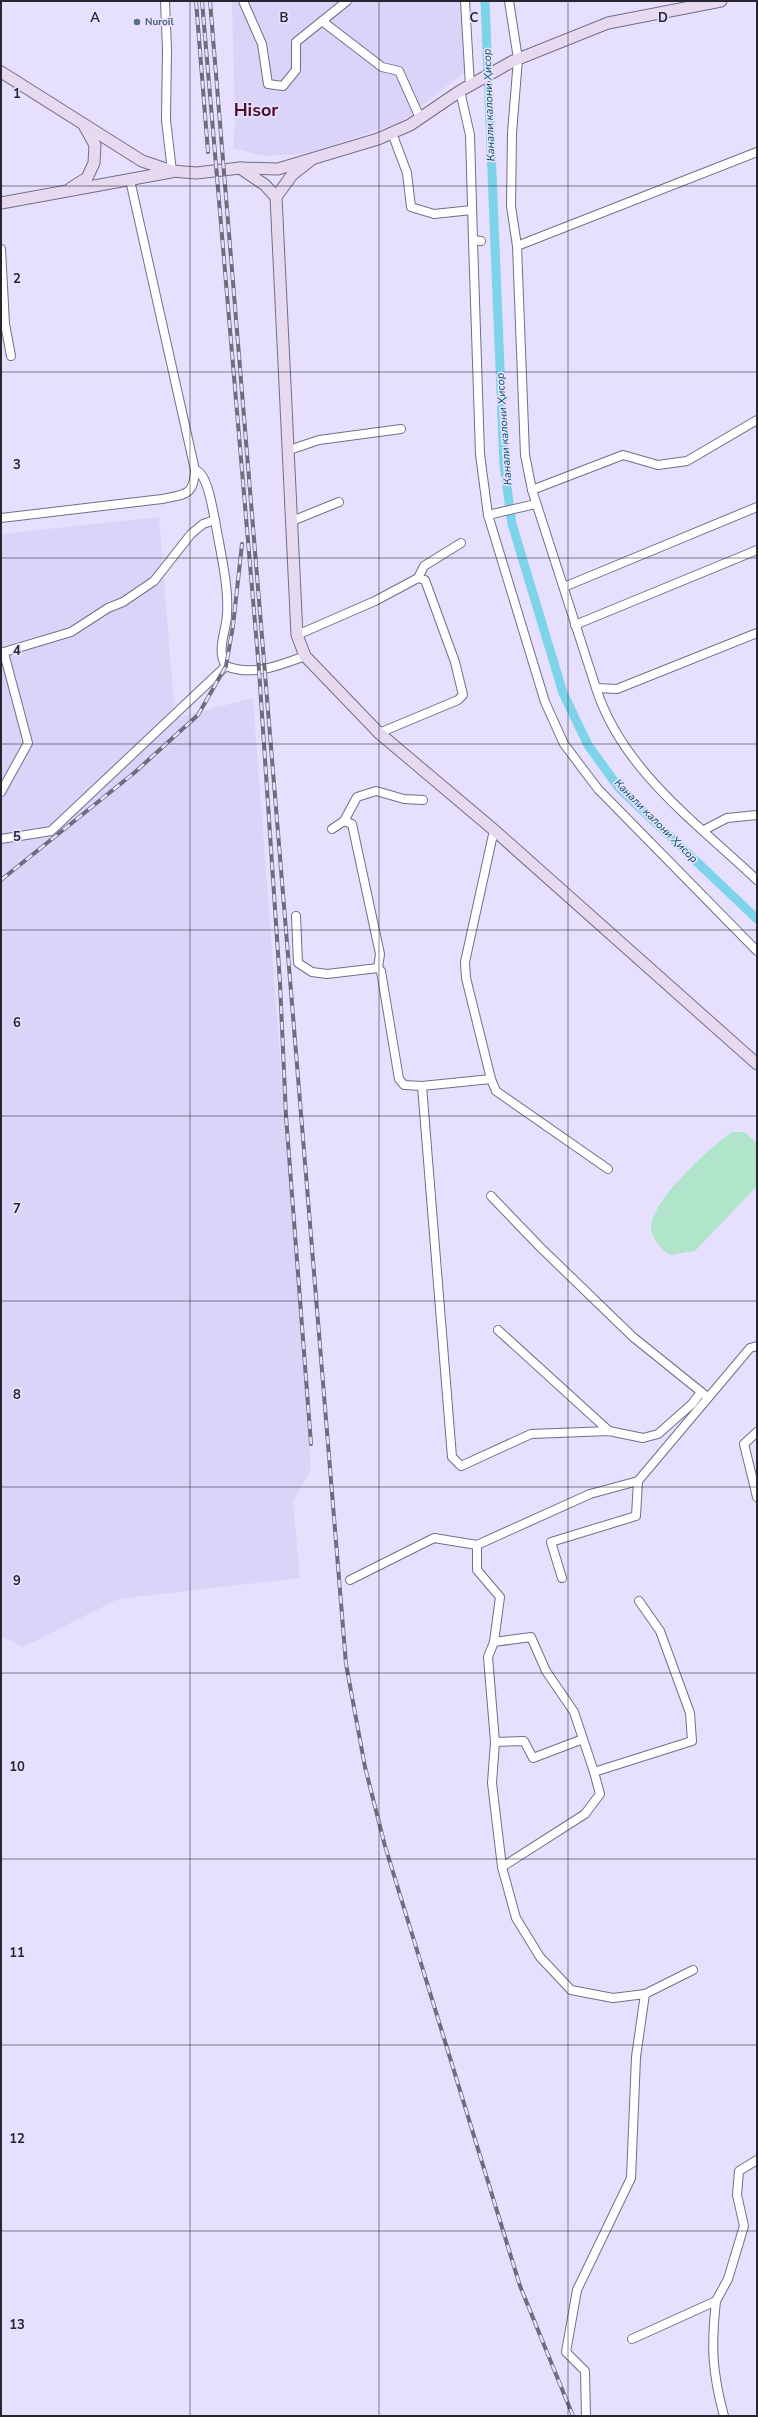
<svg xmlns="http://www.w3.org/2000/svg" width="758" height="2417" font-family="'Nunito Sans',sans-serif">
  <style>
    .built { fill: #dbd4f8 }
    .grass { fill: #b1e5cb }
    .lines { fill: none; stroke-linecap: round; stroke-linejoin: round }
    .canal { stroke: #7cd3ea; stroke-width: 9 }
    .street-casing { stroke: #736e88; stroke-width: 10 }
    .secondary-casing { stroke: #736e88; stroke-width: 13 }
    .street { stroke: #fff; stroke-width: 8 }
    .secondary { stroke: #e7d9ef; stroke-width: 11 }
    .rail-casing { stroke: #6f6c7e; stroke-width: 4 }
    .rail { stroke: #e6e0fe; stroke-width: 2.5; stroke-dasharray: 8; stroke-linecap: butt }
    .grid { fill: none; stroke: #272530; stroke-width: 1; stroke-opacity: 0.55 }
    .service-dot { fill: #5c6f8a; stroke: #e6e0fe; stroke-width: 1.5 }
    .labels { text-anchor: middle; dominant-baseline: central; stroke-width: 3.5; stroke-linejoin: round; paint-order: stroke }
    .service-label { font-size: 10px; font-weight: bold; fill: #4e5e75; stroke: #e6e0fe; text-anchor: start }
    .water-label { font-size: 11px; font-style: italic; fill: #005161; stroke: #e6e0fe }
    .town-label { font-size: 18px; font-weight: bold; fill: #4f0e2e; stroke: #e6e0fe }
    .grid-label { font-size: 13px; text-anchor: middle; font-weight: bold; fill: #272530; stroke: #e6e0fe; stroke-width: 3.5; stroke-linejoin: round; paint-order: stroke }
  </style>
  <rect width="100%" height="100%" fill="#e6e0fe"/>
  <g class="built">
    <polygon points="232,1 463,1 466,71 402,122 305,154 262,156 233,148 235,123"/>
    <polygon points="159,517 175,718 253,698 311,1470 293,1502 300,1578 118,1599 23,1647 1,1636 1,534"/>
  </g>
  <path class="grass" d="M732 1132H744L757 1143V1186L695 1251 670 1255C661 1248 651 1240 651 1226 653 1199 710 1147 732 1132Z"/>
  <g class="lines">
    <polyline class="canal" points="485,1 504,466 512,524 563,693 588,745 619,788 757,919"/>
    <defs>
      <g id="street">
        <polyline points="165,1 167,49 166,120 172,171"/>
        <polyline points="243,1 262,44 268,84 283,86 296,70 296,42 347,1"/>
        <polyline points="465,1 470,86"/>
        <polyline points="509,1 518,59 512,133 511,206 517,246"/>
        <polyline points="322,21 382,67 399,71 420,118"/>
        <polyline points="460,91 470,135 473,240"/>
        <polyline points="392,133 407,173 411,207 434,214 472,210"/>
        <polyline points="757,152 517,246 525,455 532,490 623,455 658,465 687,461 757,420"/>
        <polyline points="481,241 473,240 480,454 488,515 545,702 564,744 598,789 757,951"/>
        <polyline points="1,249 5,324 11,356"/>
        <polyline points="289,450 319,440 401,429"/>
        <polyline points="532,490 596,688 617,689 757,633"/>
        <polyline points="488,515 536,504"/>
        <path d="M1 518 162 499C185 494 194 496 195 470L130 180"/>
        <path d="M215 520C220 551 229 584 227 615 226 632 216 651 226 666"/>
        <polyline points="292,521 339,502"/>
        <polyline points="418,578 424,566 461,543"/>
        <polyline points="564,587 757,507"/>
        <polyline points="575,625 757,550"/>
        <polyline points="297,635 375,601 418,578 425,580 455,662 463,695 458,700 379,733"/>
        <path d="M1 653 71 632 108 608 123 602 154 581 191 534 203 524 215 520C212 508 208 473 195 470"/>
        <path d="M596 688C622 770 697 823 757 880"/>
        <polyline points="1,792 28,743 4,653"/>
        <polyline points="344,821 352,824 380,954 378,968"/>
        <polyline points="332,829 344,821 357,797 376,791 404,799 423,800"/>
        <polyline points="494,830 465,962 466,978 491,1079 496,1091 608,1169"/>
        <polyline points="704,830 727,818 757,815"/>
        <path d="M1 839 51 831 226 666C253 677 280 665 305 656"/>
        <polyline points="296,916 298,963 312,972 327,974 378,968 381,971 399,1079 404,1085 422,1086 491,1079"/>
        <polyline points="422,1086 452,1457 461,1466 531,1434 609,1431 643,1438 658,1434 692,1404 701,1392"/>
        <polyline points="491,1196 540,1247 633,1337 705,1395"/>
        <polyline points="498,1330 609,1431"/>
        <polyline points="757,1432 744,1444 757,1497"/>
        <polyline points="477,1545 477,1570 500,1597 494,1642"/>
        <polyline points="562,1578 551,1542 636,1516 638,1481"/>
        <polyline points="350,1580 434,1538 477,1545 590,1494 638,1481 750,1348 757,1346"/>
        <polyline points="583,1739 574,1712 546,1671 531,1637 494,1642 488,1657 495,1742 492,1783 502,1867 516,1918 540,1957 571,1990 613,1998 645,1994 693,1970"/>
        <polyline points="495,1742 524,1741 533,1758 583,1739 594,1772"/>
        <polyline points="502,1867 585,1814 600,1794 594,1772 692,1741 690,1713 660,1631 639,1601"/>
        <polyline points="716,2301 728,2279 744,2226 737,2195 739,2171 757,2160"/>
        <path d="M632 2339 716 2301C711 2346 712 2372 724 2416"/>
        <polyline points="586,2416 585,2371 566,2352 577,2290 631,2178 636,2057 645,1994"/>
      </g>
      <g id="secondary">
        <polyline points="1,72 142,161 172,171 196,173 240,168 278,169 378,139 410,125 460,91 513,61 608,23 721,1"/>
        <polyline points="311,160 292,175 276,197 297,635 305,656 379,733 494,830 757,1064"/>
        <polyline points="240,168 265,185 276,197"/>
        <polyline points="71,188 87,178 94,163 95,145 85,127"/>
        <polyline points="1,203 171,172"/>
      </g>
    </defs>
    <use href="#street" class="street-casing"/>
    <use href="#secondary" class="secondary-casing"/>
    <use href="#street" class="street"/>
    <use href="#secondary" class="secondary"/>
    <defs>
      <g id="rail">
        <polyline points="196,1 208,152"/>
        <polyline points="202,1 259,670 280,983 286,1116 311,1444"/>
        <polyline points="210,1 346,1664 365,1767 385,1846 520,2286 573,2416"/>
        <polyline points="1,880 134,773 198,715 226,666 233,626 242,544"/>
      </g>
    </defs>
    <use href="#rail" class="rail-casing"/>
    <use href="#rail" class="rail"/>
  </g>
  <path class="grid" d="M190 1V2416M379 1V2416M568 1V2416M1 186H757M1 372H757M1 558H757M1 744H757M1 930H757M1 1116H757M1 1301H757M1 1487H757M1 1673H757M1 1859H757M1 2045H757M1 2231H757"/>
  <circle class="service-dot" cx="137" cy="22" r="4"/>
  <g class="labels">
    <g class="service-label">
      <text x="145" y="22">Nuroil</text>
    </g>
    <g class="water-label">
      <text transform="translate(489 105) rotate(-92)">Канали калони Ҳисор</text>
      <text transform="translate(504 429) rotate(-94)">Канали калони Ҳисор</text>
      <text transform="translate(656 821) rotate(45)">Канали калони Ҳисор</text>
    </g>
    <g class="town-label">
      <text x="256" y="110">Hisor</text>
    </g>
  </g>
  <g class="grid-label">
    <text x="95" y="22">A</text>
    <text x="284" y="22">B</text>
    <text x="474" y="22">C</text>
    <text x="663" y="22">D</text>
    <text x="17" y="98">1</text>
    <text x="17" y="283">2</text>
    <text x="17" y="469">3</text>
    <text x="17" y="655">4</text>
    <text x="17" y="841">5</text>
    <text x="17" y="1027">6</text>
    <text x="17" y="1213">7</text>
    <text x="17" y="1399">8</text>
    <text x="17" y="1585">9</text>
    <text x="17" y="1771">10</text>
    <text x="17" y="1957">11</text>
    <text x="17" y="2143">12</text>
    <text x="17" y="2329">13</text>
  </g>
  <rect width="758" height="2417" fill="none" stroke="#272530" stroke-width="4"/>
</svg>
